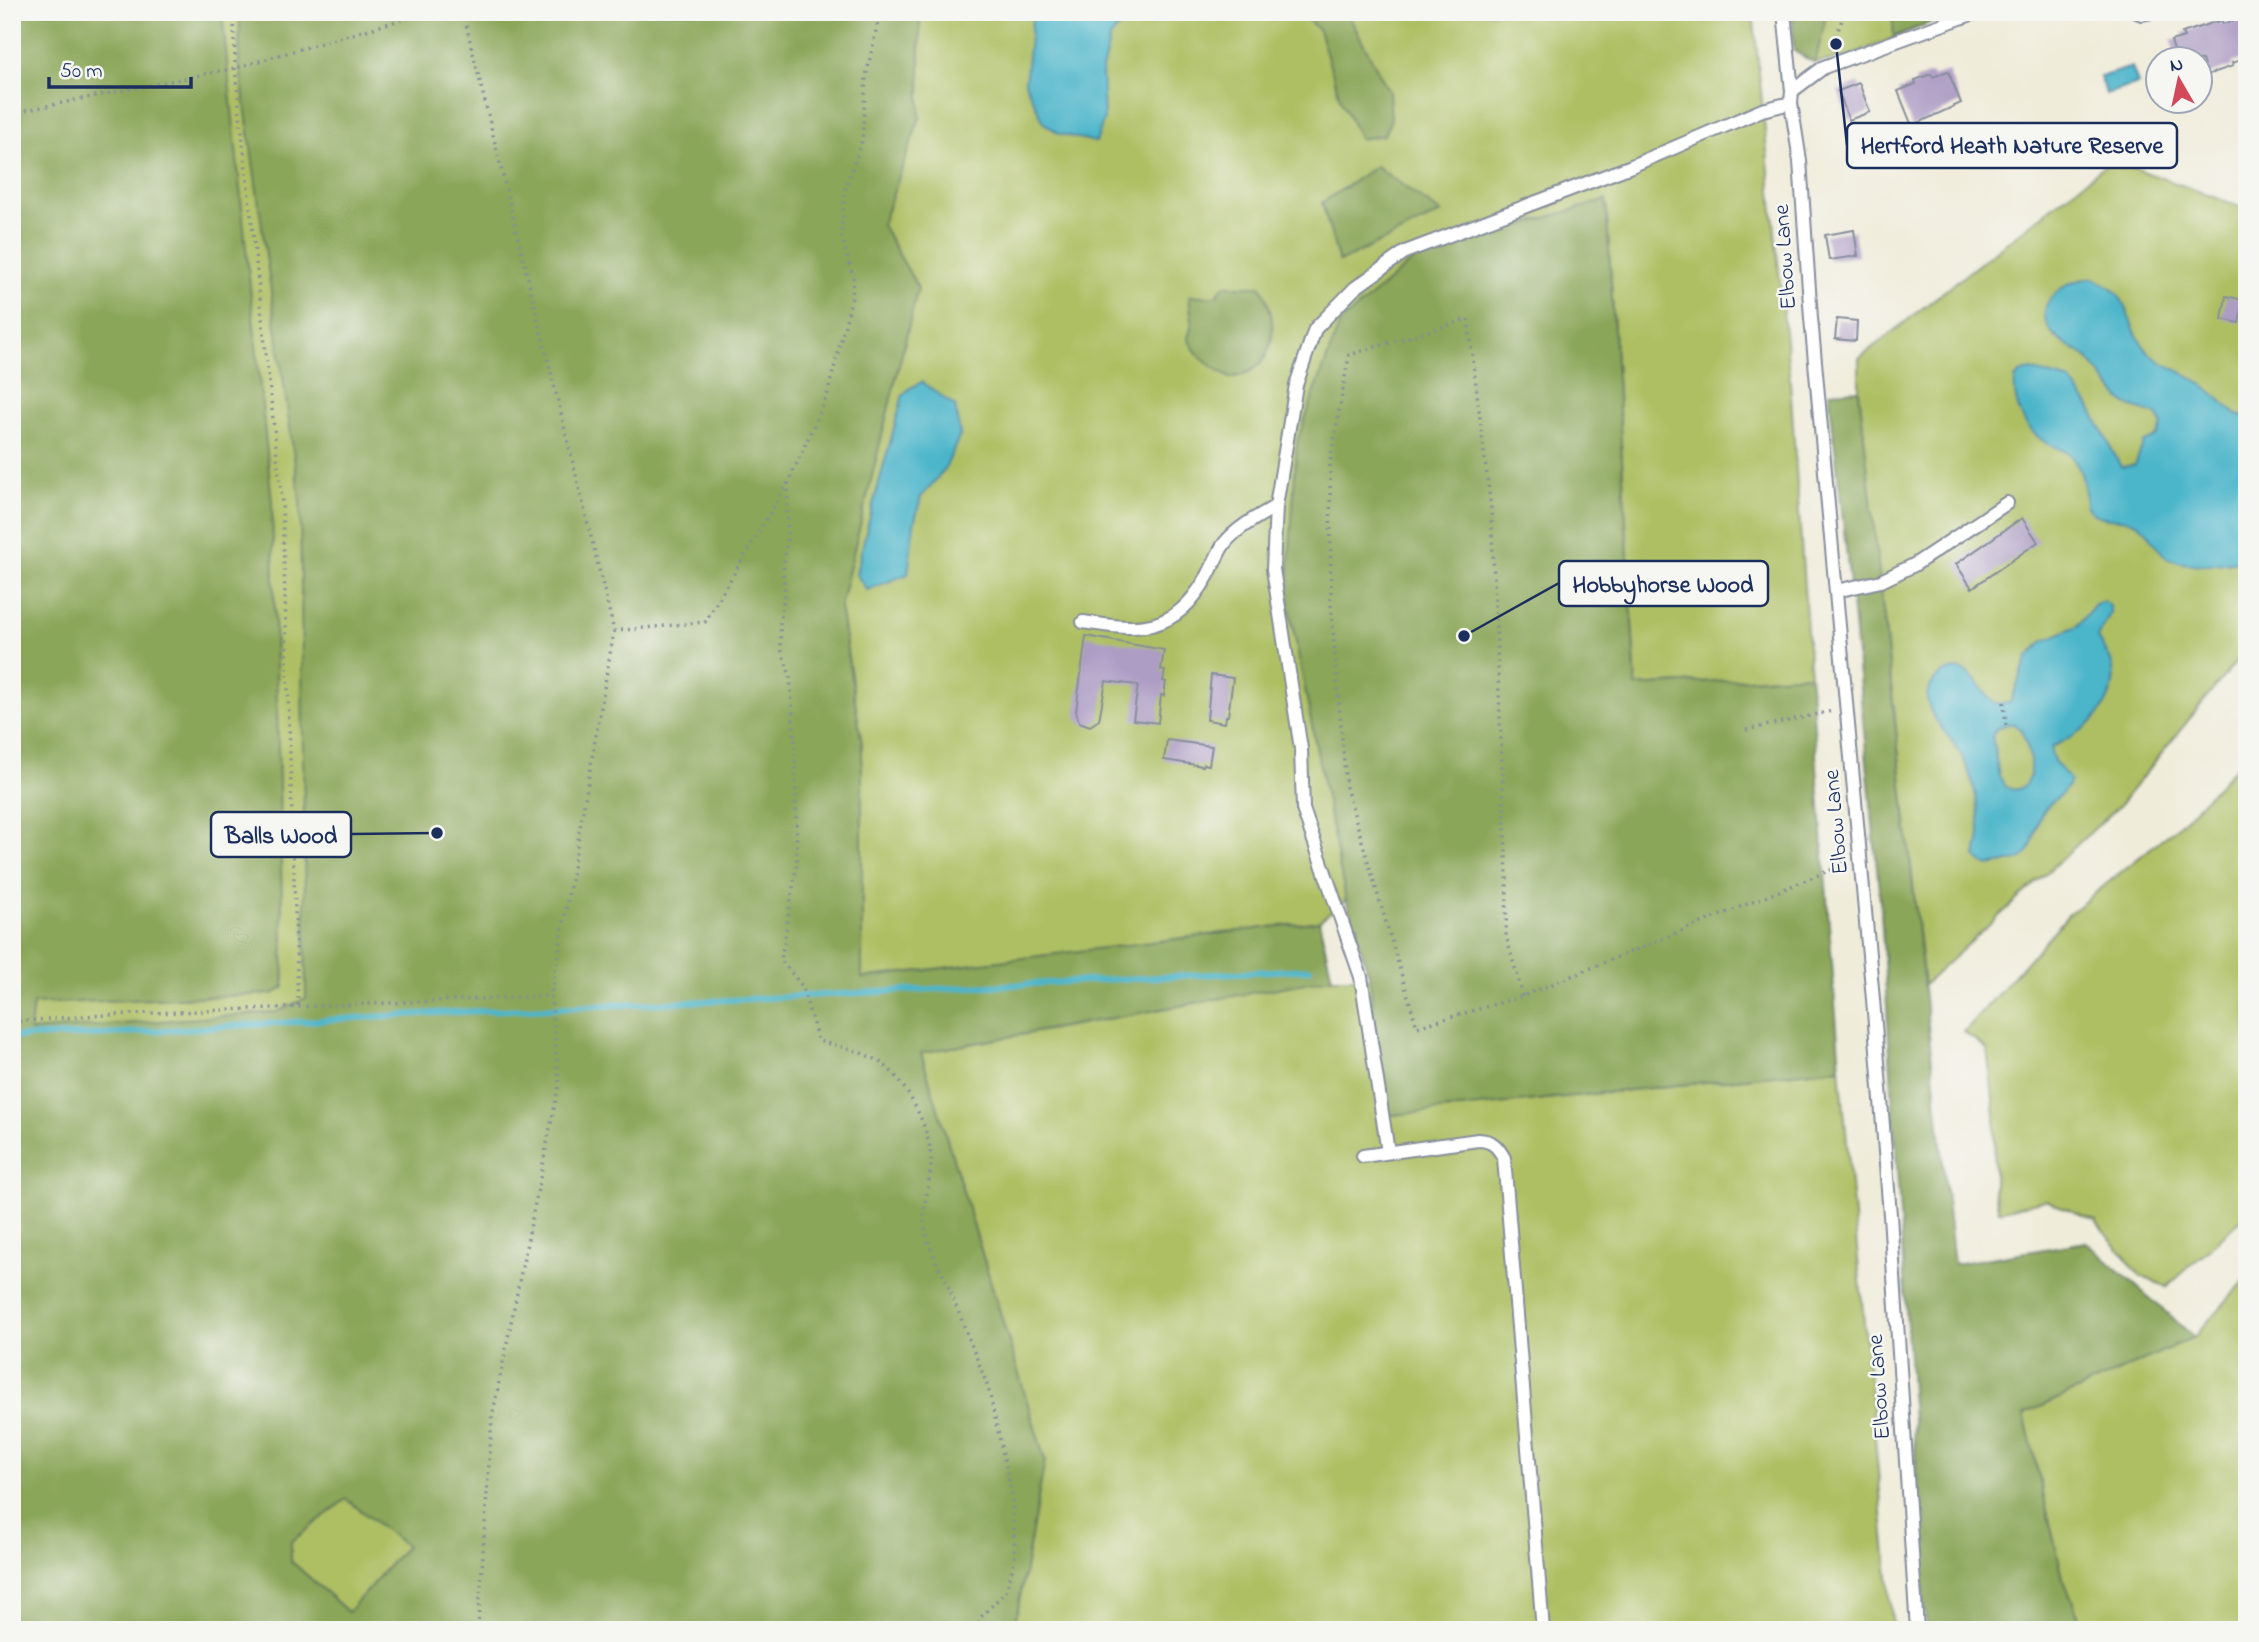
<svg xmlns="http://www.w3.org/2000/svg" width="2259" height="1642" font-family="'Indie Flower',sans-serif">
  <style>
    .green { fill: #aebf63; stroke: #647760; stroke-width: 2 }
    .forest { fill: #8aa659; stroke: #526a5c; stroke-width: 2; fill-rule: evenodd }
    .water { fill: #4cb5ca; stroke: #347294; stroke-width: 2; fill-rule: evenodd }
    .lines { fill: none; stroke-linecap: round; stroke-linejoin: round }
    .stream { stroke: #4cb5ca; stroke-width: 6 }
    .building { fill: #ad9cc4 }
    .lane-casing { stroke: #868e9c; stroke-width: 16 }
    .path { stroke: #868e9c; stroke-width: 3.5; stroke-dasharray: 2 5; stroke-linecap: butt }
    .lane { stroke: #fff; stroke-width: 12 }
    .labels { text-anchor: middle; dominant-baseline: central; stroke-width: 5; stroke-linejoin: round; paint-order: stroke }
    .street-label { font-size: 23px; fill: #1b2f5e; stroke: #f6f6f2 }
    .leader { fill: none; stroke: #1b2f5e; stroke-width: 2.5 }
    .callout-dot { fill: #1b2f5e; stroke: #f6f6f2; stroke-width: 2.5 }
    .callout { fill: #f6f6f2; stroke: #1b2f5e; stroke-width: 2.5 }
    .callout-label { font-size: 24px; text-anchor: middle; font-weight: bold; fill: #1b2f5e }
  </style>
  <rect width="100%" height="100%" fill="#f6f6f2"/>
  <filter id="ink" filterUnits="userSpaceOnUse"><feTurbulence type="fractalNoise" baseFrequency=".0143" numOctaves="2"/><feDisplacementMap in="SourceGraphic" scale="14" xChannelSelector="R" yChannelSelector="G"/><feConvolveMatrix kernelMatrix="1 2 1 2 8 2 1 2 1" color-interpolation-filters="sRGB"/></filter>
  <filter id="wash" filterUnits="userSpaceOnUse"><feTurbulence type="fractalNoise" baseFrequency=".00686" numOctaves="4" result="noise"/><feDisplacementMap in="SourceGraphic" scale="28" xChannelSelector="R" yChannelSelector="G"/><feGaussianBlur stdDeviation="1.57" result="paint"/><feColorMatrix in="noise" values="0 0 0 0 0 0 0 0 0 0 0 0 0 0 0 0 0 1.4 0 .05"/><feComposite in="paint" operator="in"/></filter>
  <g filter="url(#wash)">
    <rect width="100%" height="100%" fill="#f0ecda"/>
    <g class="green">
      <polygon points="12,12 1753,12 1790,381 1810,675 1636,686 1606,200 1287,596 1346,900 1319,921 1332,978 1370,978 1384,1116 1840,1068 1893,1630 12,1630"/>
      <polygon points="1792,12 1955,12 1849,57 1815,63 1794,51"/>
      <polygon points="2112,160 2247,209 2247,648 2118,807 1924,985 1859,390 1859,358"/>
      <polygon points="2247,756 2247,1214 2167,1287 2140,1276 2095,1220 2045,1200 1999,1211 1994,1189 1995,1115 1987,1049 1964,1032 2069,914 2178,826"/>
      <polygon points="2247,1278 2247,1630 2084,1630 2063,1578 2024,1414 2194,1337"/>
    </g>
    <g class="forest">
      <path d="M12 12H222L272 503 284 987 273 994 33 1004 30 1031 277 1012 306 998 300 500 239 61 240 12H920V117L882 225 918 288 840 607 862 744V978L1319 921 1332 978 921 1053 1045 1460 1014 1630H12ZM346 1499 406 1546 348 1612 291 1561V1542Z"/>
      <polygon points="1299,12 1347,12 1389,92 1391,119 1384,135 1360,139 1341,101 1319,30"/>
      <polygon points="1792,12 1827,12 1815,63 1794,51"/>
      <polygon points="1892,12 1955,12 1894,37"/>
      <polygon points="1376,166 1441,213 1339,262 1322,203"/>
      <polygon points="1606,200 1636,686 1810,675 1840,1068 1384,1116 1370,978 1346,900 1287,596 1297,441 1340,323 1418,256"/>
      <path d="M1224 286H1261C1280 324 1278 370 1230 378 1211 366 1197 359 1188 338 1195 321 1190 314 1189 296H1216Z"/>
      <polygon points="1859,390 1954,1264 2086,1242 2194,1337 2024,1414 2063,1578 2084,1630 1926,1630 1881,911 1853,613 1829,392"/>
    </g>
    <g class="water">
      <polygon points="1035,12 1130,12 1110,38 1102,69 1104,119 1096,142 1060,134 1044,123 1025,83 1032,19"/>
      <polygon points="2132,67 2138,84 2106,94 2100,77"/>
      <path d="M2091 278C2133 291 2121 317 2145 348 2157 363 2175 368 2191 377 2208 387 2222 402 2237 415L2247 417V559C2224 564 2188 570 2167 557 2154 548 2150 529 2135 522 2120 516 2094 523 2086 505 2086 504 2085 495 2085 494 2084 480 2080 465 2070 455 2064 449 2053 447 2046 443 2023 428 2013 405 2015 379L2022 372 2031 370 2071 381 2090 407 2121 467 2135 465 2144 442C2155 438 2160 436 2162 424L2157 415C2148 411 2134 409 2126 404 2115 397 2099 370 2088 359 2078 349 2063 346 2053 334 2029 304 2063 281 2091 278Z"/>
      <path d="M922 382 955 406 960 435 945 469 921 497 914 524 908 574 867 590 856 574C869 514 887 455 903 395L910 388Z"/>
      <path d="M2104 601 2110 606V614L2097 637C2101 646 2108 653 2111 661 2120 686 2104 713 2085 728 2075 735 2063 741 2052 747L2051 752 2054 761 2070 780C2066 795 2054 798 2045 809 2033 823 2036 850 2022 858 2016 862 2006 862 2000 864 1989 867 1983 866 1976 857 1977 849 1980 839 1980 831 1979 803 1972 772 1957 748 1948 734 1928 716 1927 698 1927 689 1933 680 1940 675 1970 656 1977 689 1994 703H2010L2028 657 2043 641 2077 626 2095 604ZM2007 724H2014L2022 730 2030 757V776L2024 787 2014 790 2006 787 1999 776 1992 736 1996 729Z"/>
    </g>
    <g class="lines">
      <polyline class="stream" points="12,1037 91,1035 436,1013 730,1000 1310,969"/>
    </g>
    <g id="blocks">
      <g class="building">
        <polygon points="2247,16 2247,58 2232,63 2233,66 2207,75 2202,60 2177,60 2171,41 2184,37 2182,33 2221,20 2223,24"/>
        <polygon points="1948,71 1961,103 1912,126 1898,91 1916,84 1915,80 1931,74 1933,77"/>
        <polygon points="1859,83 1870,112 1849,120 1838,91"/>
        <polygon points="1854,230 1858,256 1829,260 1825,235"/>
        <polygon points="2226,296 2244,300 2239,323 2222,319"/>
        <polygon points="1837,319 1857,321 1856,341 1835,339"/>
        <polygon points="2022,518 2038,542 1972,588 1956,564"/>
        <polygon points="1086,636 1164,650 1161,670 1165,671 1163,681 1166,682 1164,696 1161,695 1158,723 1133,720 1138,685 1106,681 1099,720 1090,726 1079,722 1076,711"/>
        <polygon points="1211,675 1233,678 1228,716 1226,716 1225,723 1207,720"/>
        <polygon points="1167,740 1212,746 1209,765 1203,764 1203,766 1164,760"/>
      </g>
    </g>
  </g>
  <g filter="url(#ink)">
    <use href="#blocks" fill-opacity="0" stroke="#868e9c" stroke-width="2"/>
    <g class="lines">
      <defs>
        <g id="lane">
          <polyline points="1784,12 1792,91 1791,103 1800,161 1811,318 1873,999 1890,1215 1917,1630"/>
          <polyline points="2137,12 2142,14 2152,12"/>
          <polyline points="1792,91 1824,67 1977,12"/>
          <polyline points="1836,591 1881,581 1914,565 2007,503"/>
          <path d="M1083 622C1141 631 1174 634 1207 577 1213 567 1217 554 1224 544 1237 527 1258 517 1276 506"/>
          <polyline points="1388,1152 1361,977 1303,809 1301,749 1273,569 1276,506 1296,385 1315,329 1355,288 1405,252 1629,167 1762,110 1791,103"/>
          <path d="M1363 1156 1478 1140C1492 1140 1498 1147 1504 1158L1543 1630"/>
        </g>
      </defs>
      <use href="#lane" class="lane-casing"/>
      <g class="path">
        <polyline points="234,12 235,68 282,502 298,1006"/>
        <polyline points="463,12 614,631 551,996 559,1084 492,1417 478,1630"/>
        <polyline points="1831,49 1845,12"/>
        <polyline points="12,113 235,68 428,12"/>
        <path d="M788 483 787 539 783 573 785 593 780 621 781 649 790 676 795 744 797 863 781 960 802 986 818 1041C838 1046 857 1050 875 1059 904 1074 933 1132 931 1164 930 1180 926 1196 924 1212 923 1234 934 1260 945 1278L988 1387 1012 1494 1015 1558 1006 1591 981 1617 978 1630"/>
        <polyline points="614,631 705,622 788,483 827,396 852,297 853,277 841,234 845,189 862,141 866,77 880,12"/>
        <polyline points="2004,702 2006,727"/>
        <polyline points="1746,730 1832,711"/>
        <polyline points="1523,996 1506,936 1507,878 1491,509 1468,319 1349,355 1330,463 1331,604 1346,787 1417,1027 1523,996 1833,869 1845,860"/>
        <polyline points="12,1022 85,1016 551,996"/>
      </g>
      <use href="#lane" class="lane"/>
    </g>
  </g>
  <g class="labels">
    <g class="street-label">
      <text transform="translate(1786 257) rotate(-94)">Elbow Lane</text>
      <text transform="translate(1837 822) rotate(-95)">Elbow Lane</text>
      <text transform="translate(1880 1387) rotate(-94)">Elbow Lane</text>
    </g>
  </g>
  <path class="leader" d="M1836 44L1847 145M1464 636L1559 583M437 833L351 834"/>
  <g class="callout-dot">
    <circle cx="1836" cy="44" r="7"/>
    <circle cx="1464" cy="636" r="7"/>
    <circle cx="437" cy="833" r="7"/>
  </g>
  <g class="callout">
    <rect x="1847" y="123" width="330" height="45" rx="7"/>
    <rect x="1559" y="561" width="209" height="45" rx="7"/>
    <rect x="211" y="812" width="140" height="45" rx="7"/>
  </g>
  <g class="callout-label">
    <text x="2012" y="153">Hertford Heath Nature Reserve</text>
    <text x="1663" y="592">Hobbyhorse Wood</text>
    <text x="281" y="843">Balls Wood</text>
  </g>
  <rect width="2259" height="1642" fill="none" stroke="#f6f6f2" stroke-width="42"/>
  <g transform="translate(2179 80) rotate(351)"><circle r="33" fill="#f6f6f2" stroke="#9ea6b7" stroke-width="2"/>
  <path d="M0-5L12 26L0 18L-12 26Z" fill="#d1495b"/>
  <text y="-10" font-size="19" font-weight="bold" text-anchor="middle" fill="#1b2f5e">N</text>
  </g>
  <path d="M49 77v10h142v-10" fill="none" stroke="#1b2f5e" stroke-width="3.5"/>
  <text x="60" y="77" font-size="21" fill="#1b2f5e" stroke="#f6f6f2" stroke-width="5" paint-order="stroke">50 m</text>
</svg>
